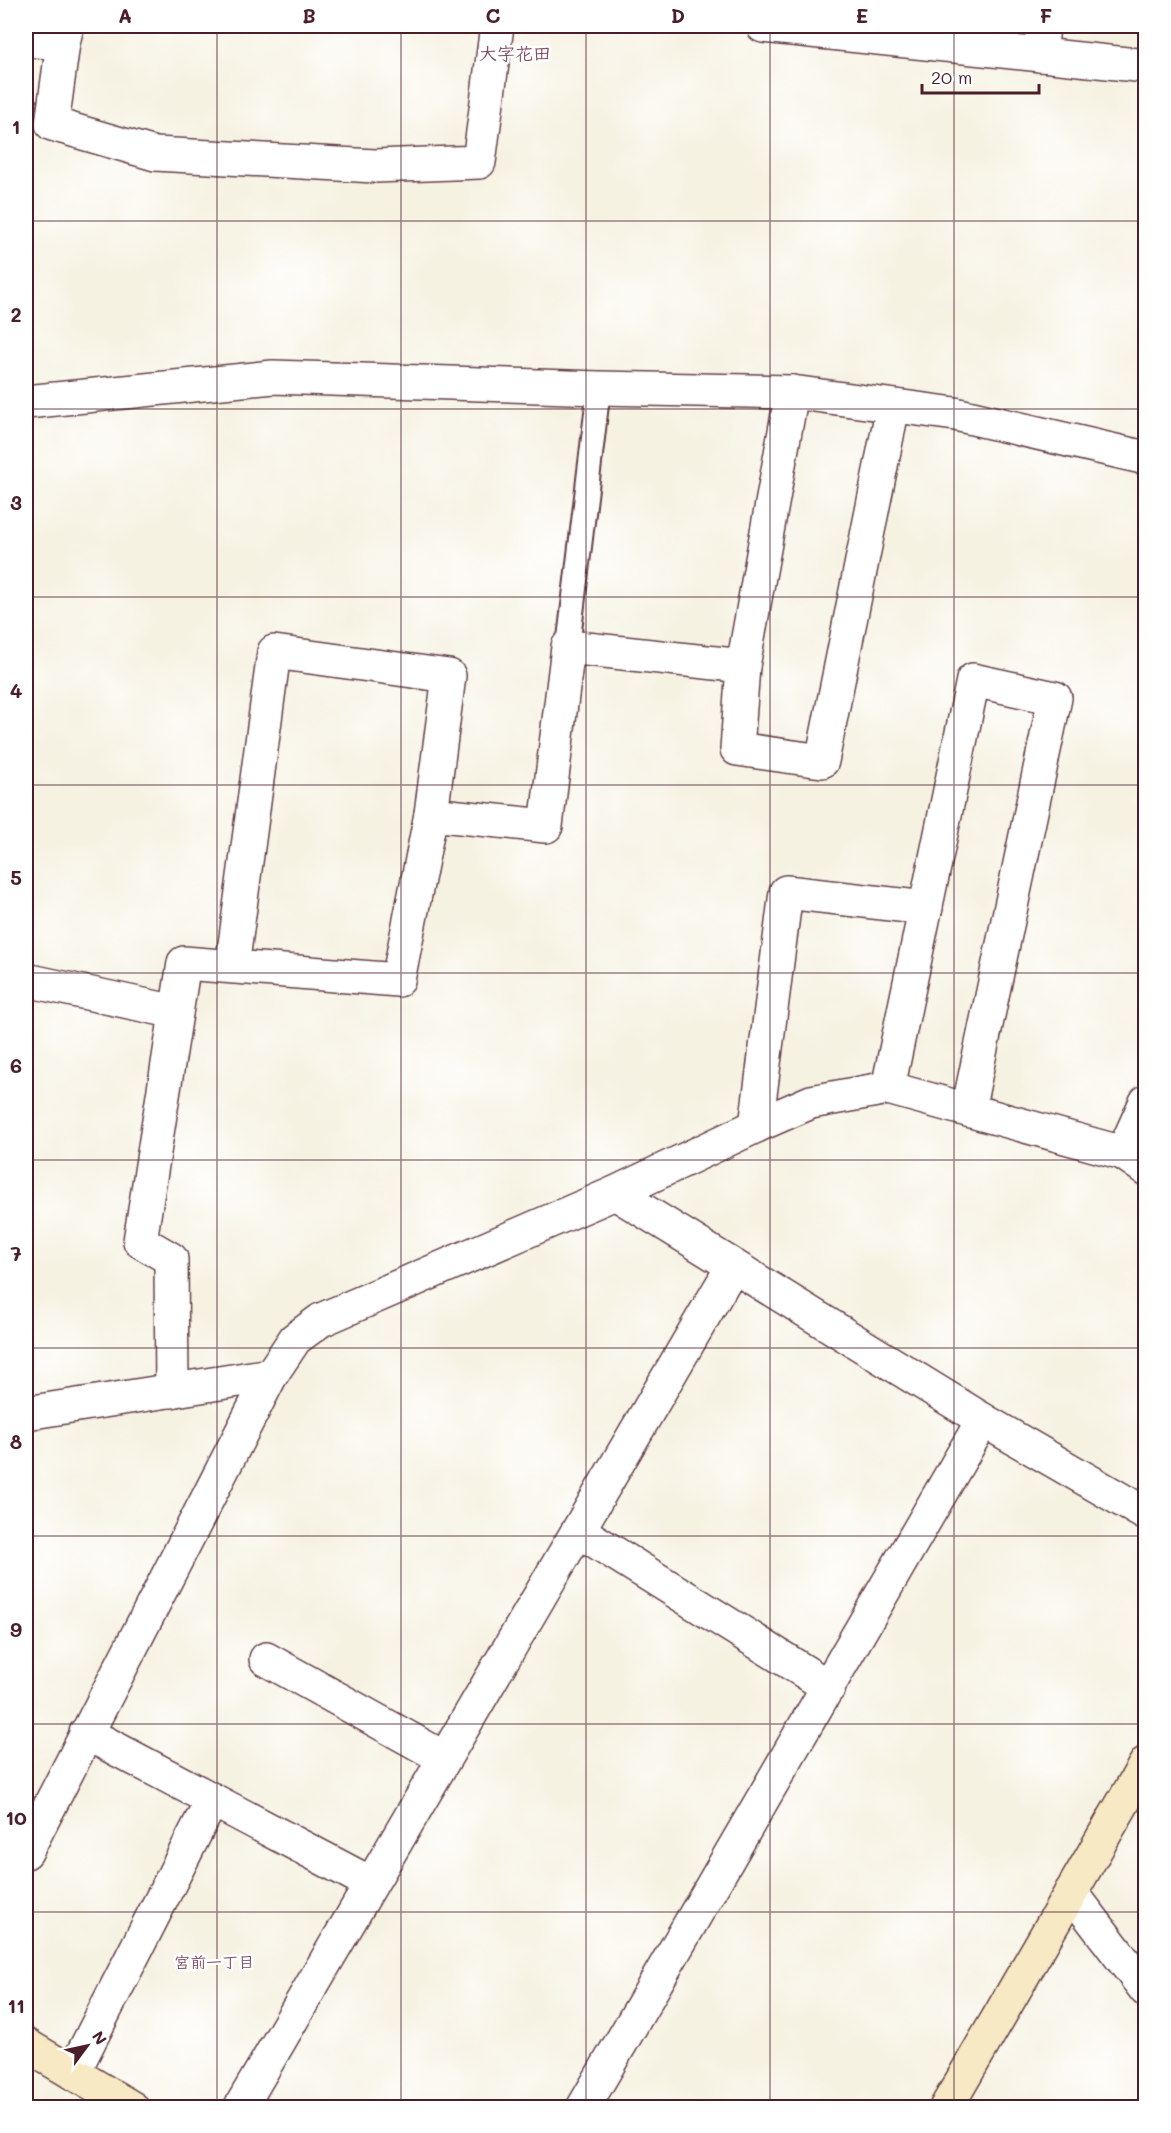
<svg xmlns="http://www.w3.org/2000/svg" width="1171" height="2133" font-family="Mali,'Klee One',sans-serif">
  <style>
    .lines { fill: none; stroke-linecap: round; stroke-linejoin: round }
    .lane-casing { stroke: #643f46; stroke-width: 26 }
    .street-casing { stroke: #643f46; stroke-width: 36 }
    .secondary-casing { stroke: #643f46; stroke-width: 36 }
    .lane { stroke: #fff; stroke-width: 22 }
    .street { stroke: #fff; stroke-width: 33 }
    .secondary { stroke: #f7e9c3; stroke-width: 33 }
    .grid { fill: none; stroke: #4a1f2b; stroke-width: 1.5; stroke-opacity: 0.55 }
    .labels { text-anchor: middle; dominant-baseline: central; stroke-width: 5; stroke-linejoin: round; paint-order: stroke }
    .neighbourhood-label { font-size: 16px; font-weight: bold; fill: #804f64; stroke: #fff }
    .quarter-label { font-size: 18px; font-weight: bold; fill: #804f64; stroke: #fff }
    .neatline { fill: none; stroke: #4a1f2b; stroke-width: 2 }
    .grid-label { font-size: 20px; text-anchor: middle; font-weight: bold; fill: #4a1f2b }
  </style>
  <rect width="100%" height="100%" fill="#fff"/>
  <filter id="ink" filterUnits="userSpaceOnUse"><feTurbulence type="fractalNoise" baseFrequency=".0167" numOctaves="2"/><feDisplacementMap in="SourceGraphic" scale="12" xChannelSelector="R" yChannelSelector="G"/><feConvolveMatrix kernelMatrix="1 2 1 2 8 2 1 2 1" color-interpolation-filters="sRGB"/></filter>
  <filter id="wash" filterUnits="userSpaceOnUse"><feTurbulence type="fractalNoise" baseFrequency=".008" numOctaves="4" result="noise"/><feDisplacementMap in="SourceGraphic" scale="24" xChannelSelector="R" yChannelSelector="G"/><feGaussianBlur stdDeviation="1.35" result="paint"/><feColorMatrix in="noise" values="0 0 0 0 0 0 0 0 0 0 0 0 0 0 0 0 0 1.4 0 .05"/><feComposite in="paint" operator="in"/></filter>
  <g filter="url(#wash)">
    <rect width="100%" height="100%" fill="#f6f2e2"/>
  </g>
  <g filter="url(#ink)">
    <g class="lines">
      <defs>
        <polyline id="lane" points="568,647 599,388"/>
        <g id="street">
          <polyline points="763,26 1146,66"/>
          <polyline points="26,40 63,43 67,26"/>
          <polyline points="63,43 52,124 155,154 375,166 479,162 497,26"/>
          <polyline points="1040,55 1043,26"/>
          <polyline points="792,392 743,666 737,749 822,761 893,406"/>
          <polyline points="26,402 273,377 599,388 792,392 955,414 1146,458"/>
          <polyline points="431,814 546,826 568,647 743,666"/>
          <polyline points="26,980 176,1012"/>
          <polyline points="888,1088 973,680 1055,698 968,1110"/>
          <polyline points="756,1126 786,892 926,908"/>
          <polyline points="1123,1153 1146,1102"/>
          <polyline points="615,1193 983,1420 1146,1514"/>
          <polyline points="172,1391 171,1259 140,1241 184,963 398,980 431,814 449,676 274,652 232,967"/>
          <polyline points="26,1413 271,1375 295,1339 321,1320 615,1193 756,1126 811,1102 888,1088 1123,1153 1146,1169"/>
          <polyline points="579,1531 829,1687"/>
          <polyline points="266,1659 444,1758"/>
          <polyline points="86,1733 370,1883"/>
          <polyline points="26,1852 271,1375"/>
          <polyline points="1071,1892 1146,1990"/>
          <polyline points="73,2073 212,1800"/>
          <polyline points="240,2108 733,1266"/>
          <polyline points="583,2108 983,1420"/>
        </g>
        <g id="secondary">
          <polyline points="26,2045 132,2108"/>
          <polyline points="946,2108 1146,1763"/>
        </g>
      </defs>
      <use href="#lane" class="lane-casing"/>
      <use href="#street" class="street-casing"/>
      <use href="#secondary" class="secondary-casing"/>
      <use href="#lane" class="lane"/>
      <use href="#street" class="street"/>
      <use href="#secondary" class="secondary"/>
    </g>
  </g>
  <path class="grid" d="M217 26V2108M401 26V2108M586 26V2108M770 26V2108M954 26V2108M26 221H1146M26 409H1146M26 597H1146M26 785H1146M26 973H1146M26 1160H1146M26 1348H1146M26 1536H1146M26 1724H1146M26 1912H1146"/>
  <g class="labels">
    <g class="neighbourhood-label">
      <text x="214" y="1961">宮前一丁目</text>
    </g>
    <g class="quarter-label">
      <text x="515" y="53">大字花田</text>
    </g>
  </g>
  <rect width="1171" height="2133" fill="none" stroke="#fff" stroke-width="66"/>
  <g transform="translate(87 2046) rotate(57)" stroke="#ffffff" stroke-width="4.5" paint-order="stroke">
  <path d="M0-4.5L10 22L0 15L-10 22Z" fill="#4a1f2b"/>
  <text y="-9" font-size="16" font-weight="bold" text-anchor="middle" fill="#4a1f2b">N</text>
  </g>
  <path d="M922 84v9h117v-9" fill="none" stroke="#4a1f2b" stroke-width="3"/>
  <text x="931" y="84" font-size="18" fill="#4a1f2b" stroke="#ffffff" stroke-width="4.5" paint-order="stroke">20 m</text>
  <rect x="33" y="33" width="1105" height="2067" class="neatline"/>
  <g class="grid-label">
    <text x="125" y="23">A</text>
    <text x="309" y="23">B</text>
    <text x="493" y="23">C</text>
    <text x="678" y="23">D</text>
    <text x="862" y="23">E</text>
    <text x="1046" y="23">F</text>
    <text x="16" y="134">1</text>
    <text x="16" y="322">2</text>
    <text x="16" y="510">3</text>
    <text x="16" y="698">4</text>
    <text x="16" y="885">5</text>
    <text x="16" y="1073">6</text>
    <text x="16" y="1261">7</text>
    <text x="16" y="1449">8</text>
    <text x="16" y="1637">9</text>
    <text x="16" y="1825">10</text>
    <text x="16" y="2013">11</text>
  </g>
</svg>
